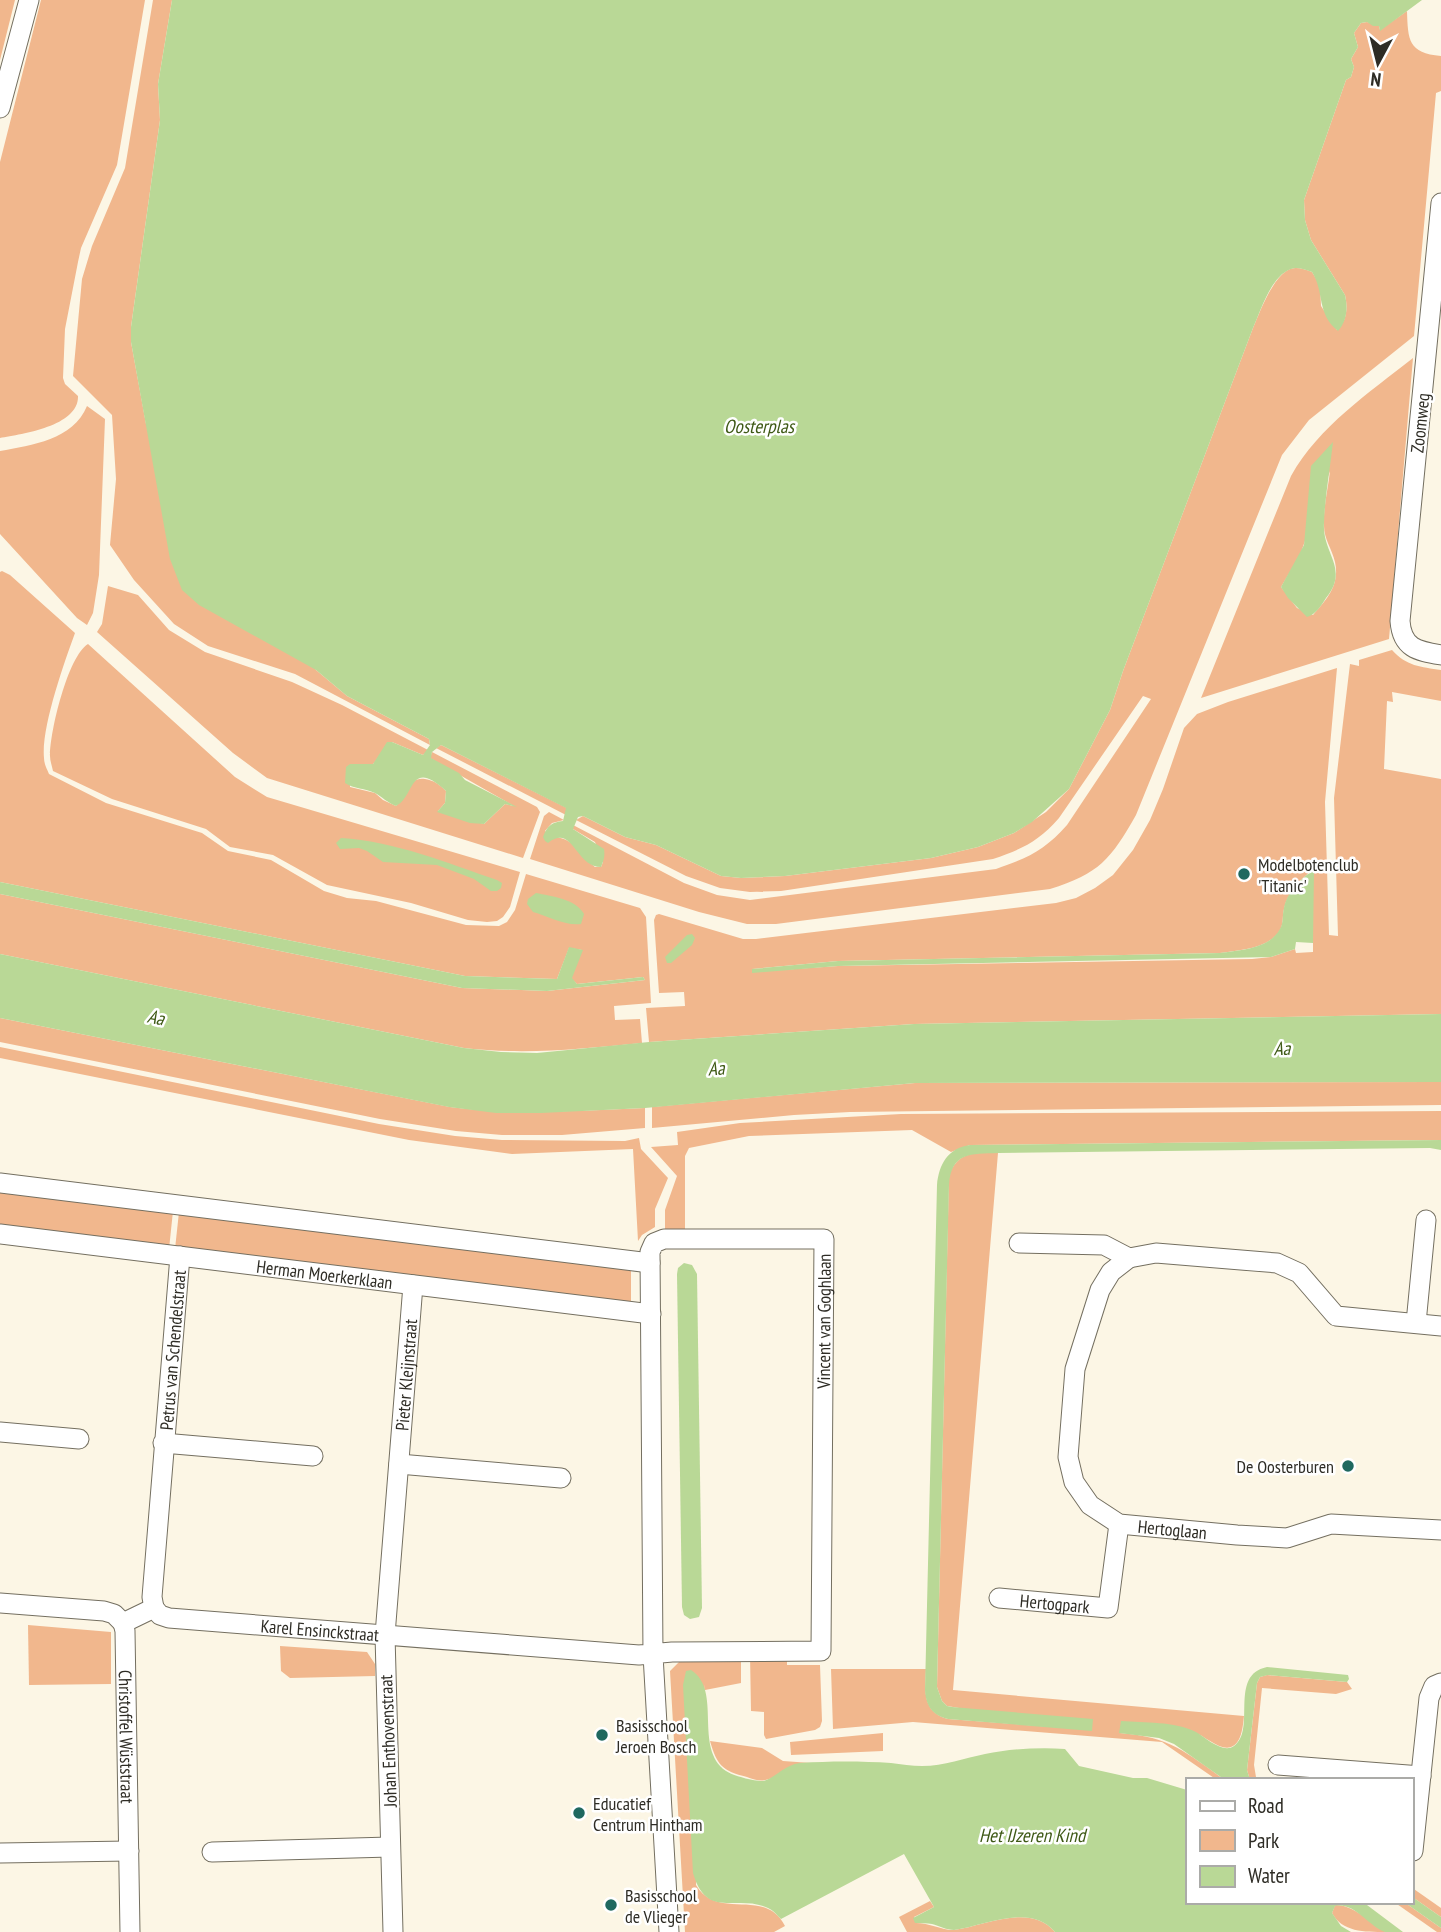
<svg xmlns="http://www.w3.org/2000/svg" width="1441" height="1932" font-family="'PT Sans Narrow',sans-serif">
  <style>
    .green { fill: #f1b78d; fill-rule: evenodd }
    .water { fill: #b9d896 }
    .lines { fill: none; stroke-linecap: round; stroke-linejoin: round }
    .minor-casing { stroke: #746f60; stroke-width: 21 }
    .minor { stroke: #fff; stroke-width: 19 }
    .poi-dot { fill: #1f685f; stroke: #fff; stroke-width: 2.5 }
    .labels { text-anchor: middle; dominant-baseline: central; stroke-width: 5; stroke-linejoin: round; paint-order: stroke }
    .street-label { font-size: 18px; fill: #2e2c25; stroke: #fff }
    .poi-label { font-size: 18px; fill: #2e2c25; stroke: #fff; text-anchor: start }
    .water-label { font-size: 19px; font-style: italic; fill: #3e5915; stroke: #fff }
  </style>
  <rect width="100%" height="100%" fill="#fcf6e5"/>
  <g class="green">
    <polygon points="0,0 15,0 0,60"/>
    <path d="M41 0H145L117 165 81 248 78 262 65 329 63 378 65 384 78 396C79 426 23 434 0 438V162Z"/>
    <polygon points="153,0 172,0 158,84 160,120 131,327 131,342 146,424 316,670 347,696 429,739 430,745 295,674 208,646 174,624 134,580 110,545 116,479 112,415 73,376 82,279 92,246 125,168"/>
    <path d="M1407 11C1408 40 1408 53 1441 56V91L1436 93 1414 336 1309 420 1282 455 1136 815C1111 859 1099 874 1050 889L776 924H747L699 912 530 859 544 816 549 812 564 820 552 823 545 831C555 839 562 836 571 843 578 848 586 860 595 867H601L603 862 595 842 573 829V825L684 883 717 895 750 900 996 869C1028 858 1045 850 1067 825L1151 699 1143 696 1059 818C1038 842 1022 849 993 859L781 891 750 892 720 888 686 876 576 820 583 816 625 837 656 845 721 876 741 878 785 876 931 858 978 847 1014 833 1046 812 1069 789 1110 710 1123 671 1253 328C1260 312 1276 267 1296 268 1301 268 1307 270 1312 272L1320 285 1321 306 1337 330C1347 321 1348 308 1345 295L1311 240 1305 220 1304 200 1346 80 1351 77 1354 67 1351 59 1358 47 1354 33 1361 23 1367 22 1379 26 1380 30Z"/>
    <path d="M1413 358 1389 639 1201 698 1291 476C1319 426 1369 393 1413 358ZM1330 471C1328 489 1323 508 1324 526 1324 539 1332 549 1335 562 1340 585 1327 599 1313 615L1297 608 1281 587 1300 555Z"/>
    <path d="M87 406 105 419 99 575 93 613 87 625 77 618 0 534V451C32 445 73 440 87 406Z"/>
    <path d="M2 571 10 575 75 633C64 663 41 728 44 758 44 764 47 769 49 774L106 803 202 833 228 851 271 860 324 891 347 898 376 901 466 925 499 926 507 922 515 910 526 874 640 908 646 917 651 1003 614 1006 615 1020 640 1019 642 1043C581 1049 525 1055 464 1048L0 954V894L462 988 547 991 645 980 643 977 577 984 571 978 582 950 569 948 557 979 465 976 0 882V572Z"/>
    <path d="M108 586 138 595 169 630 205 652 292 682 342 705 428 750 423 755 392 742 373 764H350V787L375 793 383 800 396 806C408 797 408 776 425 779 435 781 439 784 446 791L445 803 438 811 484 824 505 804 514 806 430 758 432 752 537 807 540 812 523 858 267 778 233 753 97 632 102 624Z"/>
    <path d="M88 644 235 777 267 797 520 872 510 907 503 917 497 921 487 922 468 920 411 903 327 885 273 855 230 847 206 829 112 799 53 771C52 766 50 761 50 756 50 731 68 656 88 644Z"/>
    <path d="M1392 650C1406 666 1421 667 1441 670V701L1392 692 1393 702 1387 701 1384 769 1441 779V1014L914 1024 649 1042 646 1008 685 1006 684 992 659 993 654 920 656 915 659 914 743 939H756L1056 903 1076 898 1095 888 1113 875 1133 850 1150 820 1163 789 1184 728 1197 714 1228 702 1337 668 1325 802 1329 935 1338 936 1334 798 1350 664 1359 666V660ZM1313 870V952L1296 953 1295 949 1271 957 1252 959 838 966 752 972V969L838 961 1220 953C1239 950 1269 949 1280 930 1284 923 1282 916 1284 909 1287 893 1300 879 1313 870Z"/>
    <polygon points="441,745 567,808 566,815 436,748"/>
    <path d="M0 1018 450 1107C515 1115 579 1111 645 1108V1128L562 1135H502L456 1131 380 1119 0 1042Z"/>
    <polygon points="0,1047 379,1124 455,1136 502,1140 625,1141 639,1138 641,1149 668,1178 655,1209 655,1227 642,1235 638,1241 633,1149 512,1154 409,1140 0,1058"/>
    <polygon points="1441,1082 1441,1105 850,1112 794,1115 652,1128 652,1107 915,1083"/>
    <polygon points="1441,1111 1441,1140 970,1145 951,1152 912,1130 749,1136 689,1148 685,1156 685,1230 665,1232 665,1210 677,1176 651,1147 678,1145 677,1132 740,1123 901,1114"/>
    <path d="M998 1153 953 1690 1244 1716C1243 1725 1242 1741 1233 1746 1222 1753 1205 1736 1194 1732 1170 1720 1145 1728 1120 1733 1171 1737 1185 1752 1225 1780H1217L1162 1742 913 1722 833 1729 831 1669H926C925 1691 922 1712 948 1719L1092 1730 947 1706 942 1701 937 1687 949 1175C959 1150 975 1153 998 1153Z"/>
    <polygon points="0,1190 173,1211 169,1249 0,1228"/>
    <polygon points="179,1212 631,1270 631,1303 175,1249"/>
    <polygon points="28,1625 111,1632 111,1684 29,1685"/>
    <polygon points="280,1646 367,1652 375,1664 375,1676 290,1678 281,1671"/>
    <polygon points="750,1654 787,1654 787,1665 820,1665 822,1721 820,1727 815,1730 766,1739 764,1735 764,1712 751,1711"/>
    <path d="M741 1655V1683L705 1690V1684L696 1885C718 1922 765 1886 785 1926L774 1932H685L670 1671 681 1660Z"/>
    <polygon points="1267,1675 1347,1682 1352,1689 1336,1694 1262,1688 1254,1765 1256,1777 1259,1780 1250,1780 1247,1770 1257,1683 1260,1677"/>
    <polygon points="883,1733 883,1751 791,1755 790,1742"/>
    <path d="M710 1741 762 1748 783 1761 811 1763C793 1764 785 1774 769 1779 761 1782 755 1780 747 1777 722 1771 717 1765 710 1741Z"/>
    <polygon points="1411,1887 1441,1908 1441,1917 1411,1896"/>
    <path d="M930 1901 934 1907 914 1917 916 1923C929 1923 945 1931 954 1930 984 1926 1030 1902 1055 1932H907L899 1917Z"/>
    <polygon points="1394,1902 1404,1902 1441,1928 1441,1932 1437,1932"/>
    <path d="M1335 1905C1352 1904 1372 1923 1386 1932 1364 1932 1342 1932 1332 1913Z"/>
  </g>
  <g class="water">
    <path d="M172 0H1422L1380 31 1379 26H1373L1367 22 1361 23 1354 33 1358 47 1351 59 1354 67 1351 77 1346 80 1304 200 1305 220 1311 240 1345 295C1348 308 1347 321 1338 331 1316 313 1325 293 1312 272 1306 270 1298 266 1291 269 1271 276 1261 310 1253 328L1123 671 1110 710 1069 789 1032 822 1014 833 978 847 931 858 785 876 741 878 721 876 656 845 625 837 583 816 578 817 573 829 604 849C605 856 604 860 601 867 575 867 573 823 548 843L545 841 543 837C547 826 552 822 563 821L566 808 441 745 432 752 431 758 459 773 465 780 517 807 505 804 484 824 470 823 437 812 445 803 446 791C409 757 415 797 396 806 388 803 382 797 375 793 365 788 354 789 345 783L346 767 350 764H373L387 742H392L423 755 430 745 429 739 347 696 316 670 199 605 182 590 170 559 131 342V327L160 120 158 84Z"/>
    <path d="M1333 442C1330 469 1325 496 1324 523 1322 554 1350 568 1326 598 1321 606 1316 614 1307 617L1288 598 1281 587 1304 545 1311 466Z"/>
    <path d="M341 838C394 841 447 863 497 880L502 883 501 888 497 891H491L474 879 437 865 383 862 367 851 359 848 340 849 336 843Z"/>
    <path d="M1314 870 1313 943 1296 942 1295 949 1271 957 838 966 752 973V969L838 961 1220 953C1240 950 1269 949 1280 929 1284 922 1282 915 1284 908 1287 892 1301 878 1314 870Z"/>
    <polygon points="0,882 465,976 557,979 569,947 583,950 572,978 577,984 643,977 645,980 547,991 462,988 0,894"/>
    <path d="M536 893C551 896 576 899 584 914L581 924C564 926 548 916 533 912L527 904 528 899Z"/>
    <polygon points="692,934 695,938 692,945 671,963 667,963 665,957 687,935"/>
    <polygon points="0,954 464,1048 501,1052 537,1053 649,1042 914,1024 1441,1014 1441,1082 915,1083 645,1108 541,1113 496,1113 449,1107 0,1018"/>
    <path d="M1441 1140V1150L1430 1148 998 1153C971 1154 951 1152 949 1185L937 1687 942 1701 947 1706 952 1707 1093 1719 1092 1731 948 1719C932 1715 926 1706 925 1690L937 1185C939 1164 948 1148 970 1145Z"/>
    <polygon points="684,1263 692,1265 697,1274 702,1608 699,1617 690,1619 684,1615 682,1607 677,1274 678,1268"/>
    <path d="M1267 1667 1348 1675 1349 1679 1347 1682 1268 1675 1260 1677 1257 1683 1247 1770 1250 1780H1225L1174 1744 1159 1738 1119 1733 1121 1721C1145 1723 1174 1721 1196 1732 1206 1738 1223 1754 1234 1746 1257 1730 1228 1675 1267 1667Z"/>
    <path d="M691 1670C723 1690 693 1748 726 1771 733 1776 754 1781 762 1781 774 1780 783 1765 800 1763 830 1761 861 1761 891 1763 901 1764 912 1766 922 1766 944 1766 965 1758 985 1754 1010 1749 1039 1747 1065 1749L1079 1766 1133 1778H1147L1187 1790V1902H1363L1403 1932C1398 1932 1390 1932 1385 1932 1368 1926 1355 1902 1335 1906L1332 1913 1341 1926 1351 1932H1055C1030 1902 984 1926 954 1930 947 1930 939 1926 932 1924 927 1923 921 1923 915 1923L913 1918 934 1907 904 1854 781 1919C777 1915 773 1910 768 1908 736 1893 707 1921 693 1873L683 1685 686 1671Z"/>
    <polygon points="1411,1896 1441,1917 1441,1928 1404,1902 1411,1902"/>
  </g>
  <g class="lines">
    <defs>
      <g id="minor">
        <polyline points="0,108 29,0"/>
        <path d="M1441 203 1400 621C1402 648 1417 651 1441 655"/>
        <polyline points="0,1183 650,1263"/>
        <path id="s1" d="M0 1234 651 1314"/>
        <polyline points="1019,1243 1104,1245 1129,1258 1156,1253 1277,1263 1299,1273 1336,1316 1441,1326"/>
        <path id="s2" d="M1129 1258 1111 1272 1100 1290 1075 1369 1068 1457 1074 1482 1090 1505 1119 1524 1237 1535 1287 1538 1331 1524 1441 1530"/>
        <polyline points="1416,1323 1426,1220"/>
        <polyline points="0,1432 79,1439"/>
        <polyline points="163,1443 313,1456"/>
        <polyline points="399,1464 561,1478"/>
        <path id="s3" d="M999 1598 1108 1608 1119 1524"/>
        <path id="s4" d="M0 1603 104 1611 114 1614 123 1623 154 1608 160 1615 169 1618 639 1655 672 1652 821 1651 824 1239H664L654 1243 650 1252 653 1655 669 1932"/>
        <path id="s5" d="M154 1608 152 1597 180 1256"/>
        <path id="s6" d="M123 1623 125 1631 130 1932"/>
        <polyline points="1278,1765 1421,1776"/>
        <polyline points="1413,1851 1429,1698 1434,1686 1441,1683"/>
        <polyline points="212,1852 390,1847"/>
        <polyline points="0,1853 129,1851"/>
        <path id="s7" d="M393 1932 385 1635 413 1285"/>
      </g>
    </defs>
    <use href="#minor" class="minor-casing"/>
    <use href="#minor" class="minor"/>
  </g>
  <g class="poi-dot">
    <circle cx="1244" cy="874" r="7"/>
    <circle cx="1348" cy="1466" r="7"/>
    <circle cx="602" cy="1735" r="7"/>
    <circle cx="579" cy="1813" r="7"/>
    <circle cx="611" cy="1905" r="7"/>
  </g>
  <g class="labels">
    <g class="street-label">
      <text transform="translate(1420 423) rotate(-84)">Zoomweg</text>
      <text stroke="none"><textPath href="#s1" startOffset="327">Herman Moerkerklaan</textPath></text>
      <text stroke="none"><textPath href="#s4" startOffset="1164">Vincent van Goghlaan</textPath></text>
      <text stroke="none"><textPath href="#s5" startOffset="259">Petrus van Schendelstraat</textPath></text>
      <text stroke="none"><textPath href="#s7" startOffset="558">Pieter Kleijnstraat</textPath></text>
      <text stroke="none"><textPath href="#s2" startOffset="357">Hertoglaan</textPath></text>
      <text stroke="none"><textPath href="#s3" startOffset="56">Hertogpark</textPath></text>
      <text stroke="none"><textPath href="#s4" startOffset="332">Karel Ensinckstraat</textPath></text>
      <text stroke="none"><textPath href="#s6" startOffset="114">Christoffel Wüststraat</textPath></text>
      <text transform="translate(388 1741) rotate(-92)">Johan Enthovenstraat</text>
    </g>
    <g class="poi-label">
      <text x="1258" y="864">Modelbotenclub<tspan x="1258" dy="21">'Titanic'</tspan></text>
      <text x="1334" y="1466" text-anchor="end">De Oosterburen</text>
      <text x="616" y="1725">Basisschool<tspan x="616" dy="21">Jeroen Bosch</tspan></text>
      <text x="593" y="1803">Educatief<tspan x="593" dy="21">Centrum Hintham</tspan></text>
      <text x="625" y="1895">Basisschool<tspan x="625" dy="21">de Vlieger</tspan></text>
    </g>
    <g class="water-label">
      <text x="759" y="426">Oosterplas</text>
      <text transform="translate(156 1017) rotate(11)">Aa</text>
      <text transform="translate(1282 1048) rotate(-1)">Aa</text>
      <text transform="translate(716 1068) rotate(-4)">Aa</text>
      <text x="1032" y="1835">Het IJzeren Kind</text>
    </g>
  </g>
  <rect x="1186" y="1778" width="228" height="126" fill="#ffffff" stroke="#ababa8" stroke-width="2"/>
  <rect x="1200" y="1801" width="35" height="10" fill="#ffffff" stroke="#ababa8" stroke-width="2"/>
  <text x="1248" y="1813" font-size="21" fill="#2e2c25">Road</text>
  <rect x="1200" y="1830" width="35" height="21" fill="#f1b78d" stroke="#ababa8" stroke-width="2"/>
  <text x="1248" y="1848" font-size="21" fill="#2e2c25">Park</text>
  <rect x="1200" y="1866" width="35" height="21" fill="#b9d896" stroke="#ababa8" stroke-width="2"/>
  <text x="1248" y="1883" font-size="21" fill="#2e2c25">Water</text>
  <g transform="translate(1378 63) rotate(187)" stroke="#ffffff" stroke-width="5" paint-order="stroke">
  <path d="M0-5L12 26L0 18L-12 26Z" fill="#2e2c25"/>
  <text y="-10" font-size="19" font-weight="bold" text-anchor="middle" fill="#2e2c25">N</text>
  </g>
</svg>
